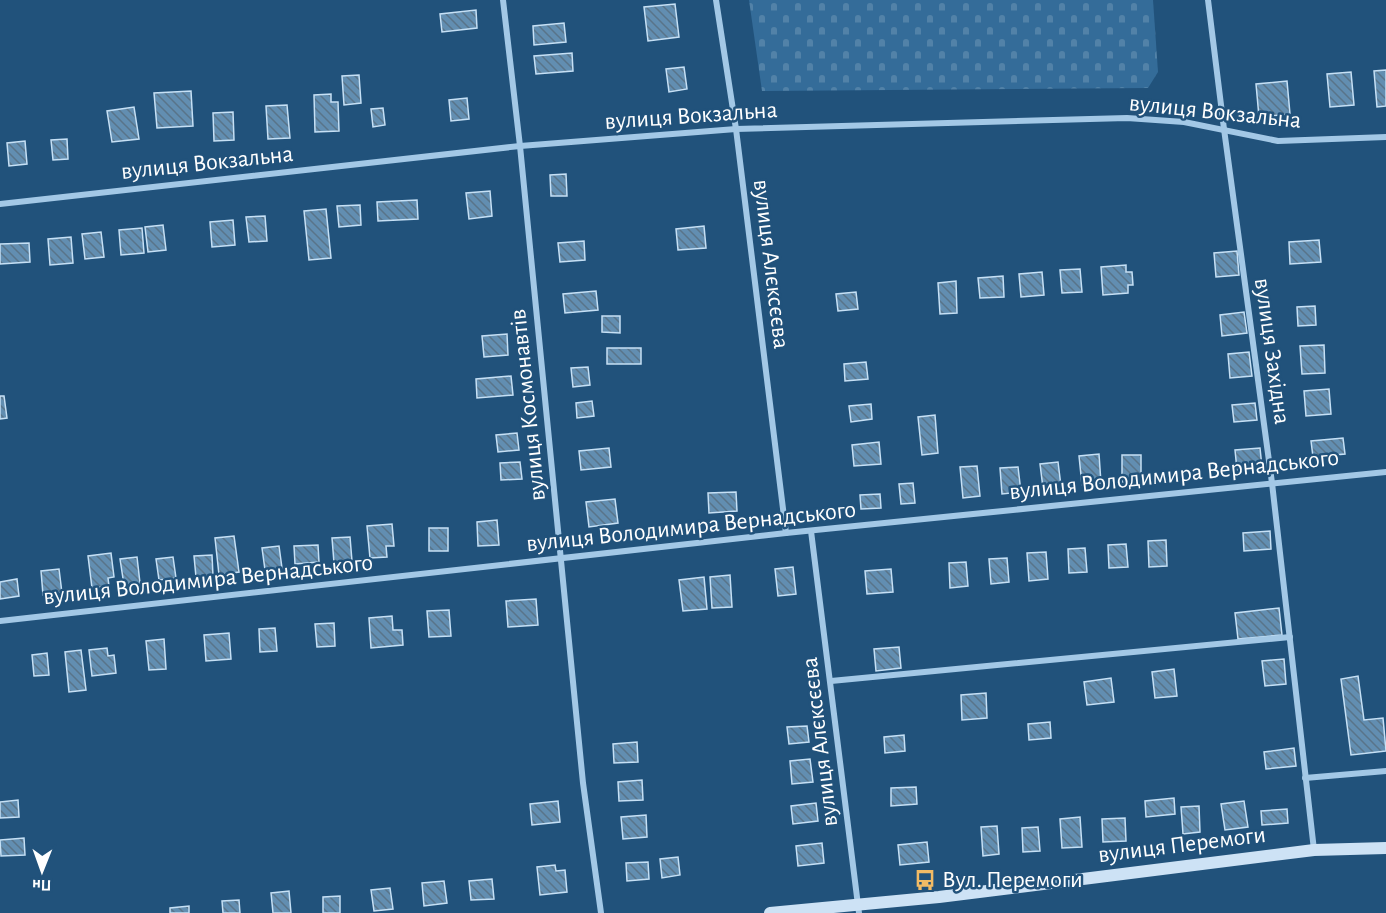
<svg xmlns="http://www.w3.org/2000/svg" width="1386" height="913" font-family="'Alegreya Sans',sans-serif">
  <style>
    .cemetery { fill: url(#cemetery-stones) }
    .building { fill: url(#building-back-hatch); stroke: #c6e0f5; stroke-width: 1.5 }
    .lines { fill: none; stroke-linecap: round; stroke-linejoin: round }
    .street { stroke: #a3c8e6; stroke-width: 6 }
    .secondary { stroke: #cde2f5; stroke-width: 12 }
    .labels { text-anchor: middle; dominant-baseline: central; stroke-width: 5; stroke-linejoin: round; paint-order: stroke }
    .street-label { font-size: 24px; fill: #fff; stroke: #21527b }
    .poi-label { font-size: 24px; fill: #fff; stroke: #21527b; text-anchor: start }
  </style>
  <defs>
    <pattern id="cemetery-stones" width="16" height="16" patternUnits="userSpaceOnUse" patternTransform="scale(1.5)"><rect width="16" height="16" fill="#346c99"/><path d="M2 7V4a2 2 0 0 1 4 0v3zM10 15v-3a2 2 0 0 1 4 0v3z" fill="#5282a8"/></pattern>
    <pattern id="building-back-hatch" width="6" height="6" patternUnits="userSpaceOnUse" patternTransform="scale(1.5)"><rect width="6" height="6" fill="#628eb1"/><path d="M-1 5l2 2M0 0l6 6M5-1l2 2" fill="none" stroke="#597489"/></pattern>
  </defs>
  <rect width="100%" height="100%" fill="#21527b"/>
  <polygon class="cemetery" points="749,0 1153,0 1158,72 1148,88 762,91"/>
  <g class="building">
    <polygon points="675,4 679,37 648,41 644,7"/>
    <polygon points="476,10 477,28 442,32 440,14"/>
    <polygon points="564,23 566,42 534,45 533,26"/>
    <polygon points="572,53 573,71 536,74 534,56"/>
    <polygon points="684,67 687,89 669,92 666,69"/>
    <polygon points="1386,70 1386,106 1377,107 1374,71"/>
    <polygon points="1351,72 1354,105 1330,107 1327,74"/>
    <polygon points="359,75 361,103 344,105 342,76"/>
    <polygon points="1287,81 1290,114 1259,117 1256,84"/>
    <polygon points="191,91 193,126 157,128 154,93"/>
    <polygon points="331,94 331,102 338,102 339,131 315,132 314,95"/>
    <polygon points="467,98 469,119 451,121 449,100"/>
    <polygon points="287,105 290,138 268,139 266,106"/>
    <polygon points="134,107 139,139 112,142 107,111"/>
    <polygon points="383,108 385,125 373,127 371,109"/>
    <polygon points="233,112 234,140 214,141 213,113"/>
    <polygon points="67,139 68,159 53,160 51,140"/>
    <polygon points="25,141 27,164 9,166 7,143"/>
    <polygon points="566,174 567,196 551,196 550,175"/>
    <polygon points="490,191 492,216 469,219 466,193"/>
    <polygon points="417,200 418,219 378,221 377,202"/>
    <polygon points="360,205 361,225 339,227 337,206"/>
    <polygon points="326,209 331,258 309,260 304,211"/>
    <polygon points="265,216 267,241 249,242 246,217"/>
    <polygon points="233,220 235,245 212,247 210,222"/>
    <polygon points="163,225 166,250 148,252 145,227"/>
    <polygon points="704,226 706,248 678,250 676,229"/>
    <polygon points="142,228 144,253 121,255 119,230"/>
    <polygon points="101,232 104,257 85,259 82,234"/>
    <polygon points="71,237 73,263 50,265 48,239"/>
    <polygon points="1319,240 1321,262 1290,264 1289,242"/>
    <polygon points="584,241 585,260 560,262 558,243"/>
    <polygon points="29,243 30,262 0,264 0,244"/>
    <polygon points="1237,251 1239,275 1216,277 1214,253"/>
    <polygon points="1126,265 1126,272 1132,272 1133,285 1128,285 1128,293 1103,295 1101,267"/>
    <polygon points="1080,269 1082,292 1062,293 1060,270"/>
    <polygon points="1042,272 1044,295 1021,297 1019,274"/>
    <polygon points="1003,276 1004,297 980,298 978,278"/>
    <polygon points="956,281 957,313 940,314 938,283"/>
    <polygon points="596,291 598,310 565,313 563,294"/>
    <polygon points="856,292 858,309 838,311 836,294"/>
    <polygon points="1315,306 1316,325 1298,326 1297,307"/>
    <polygon points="1244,312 1247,333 1222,336 1220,315"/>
    <polygon points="602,316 620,316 620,333 602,332"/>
    <polygon points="507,334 508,355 484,357 482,336"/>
    <polygon points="1324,345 1325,373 1302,374 1300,346"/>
    <rect x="607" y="348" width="34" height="16"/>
    <polygon points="1249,352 1252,376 1230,378 1228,354"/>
    <polygon points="866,362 868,379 845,381 844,364"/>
    <polygon points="588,367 590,385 573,387 571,368"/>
    <polygon points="511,376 513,395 477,398 476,379"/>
    <polygon points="1329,389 1331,414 1306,416 1304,391"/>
    <polygon points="0,396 4,396 7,418 0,419"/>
    <polygon points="592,401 594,416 577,418 576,403"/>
    <polygon points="1255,403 1257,420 1234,422 1232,405"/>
    <polygon points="871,404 872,419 851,422 849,406"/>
    <polygon points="935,415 938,453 922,455 918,417"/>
    <polygon points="517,433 519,450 498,452 496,435"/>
    <polygon points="1343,438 1345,454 1313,457 1311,441"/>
    <polygon points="879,442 881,464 854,466 852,445"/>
    <polygon points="609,448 611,467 581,470 579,451"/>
    <polygon points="1260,448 1262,467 1237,470 1235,450"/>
    <polygon points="1099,454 1101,483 1082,485 1079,456"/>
    <rect x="1122" y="455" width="19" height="27"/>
    <polygon points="520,462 522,479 501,480 500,463"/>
    <polygon points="1058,462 1061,486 1043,488 1040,464"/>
    <polygon points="977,466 980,496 963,498 960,467"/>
    <polygon points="1018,467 1021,492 1002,494 1000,468"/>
    <polygon points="913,483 915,503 901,504 899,484"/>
    <polygon points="736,492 737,511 709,513 708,493"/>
    <polygon points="880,494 881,508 861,509 860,495"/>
    <polygon points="615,499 618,523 589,527 586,502"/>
    <polygon points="497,520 499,545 478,546 477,522"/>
    <polygon points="392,524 394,546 386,546 387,557 370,558 367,526"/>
    <rect x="429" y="528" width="19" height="23"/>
    <polygon points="1270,531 1271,549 1244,551 1243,533"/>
    <polygon points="234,536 239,572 219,575 215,538"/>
    <polygon points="350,537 352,561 334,563 332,538"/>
    <polygon points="1166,540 1167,566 1149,567 1148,541"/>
    <polygon points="1126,544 1128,567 1109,568 1108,545"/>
    <polygon points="318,545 319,562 295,564 294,546"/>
    <polygon points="279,546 282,568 265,570 262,548"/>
    <polygon points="1085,548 1087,572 1069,573 1068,549"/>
    <polygon points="1046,552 1048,579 1029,581 1027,553"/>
    <polygon points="111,553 114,577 108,578 109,586 92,588 88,556"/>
    <polygon points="212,555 213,576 196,577 194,556"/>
    <polygon points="137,557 140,583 124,585 120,559"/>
    <polygon points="173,557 176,578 159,580 156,559"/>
    <polygon points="1007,558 1009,582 991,584 989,559"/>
    <polygon points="966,562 968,586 950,588 949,563"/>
    <polygon points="793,567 796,594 778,596 775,569"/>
    <polygon points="59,569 62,593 43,595 41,571"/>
    <polygon points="891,569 893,592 867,594 865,571"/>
    <polygon points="730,575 732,607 712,608 710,577"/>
    <polygon points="704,577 707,609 683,611 679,580"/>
    <polygon points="17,579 19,596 0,599 0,582"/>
    <polygon points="536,599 538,625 508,627 506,601"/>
    <polygon points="1279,608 1282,635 1238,639 1235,613"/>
    <polygon points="449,610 451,636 429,637 427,611"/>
    <polygon points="392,616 393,630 402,630 403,645 371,648 369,618"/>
    <polygon points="334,623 335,646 317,647 315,624"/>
    <polygon points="275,628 277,651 260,652 259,629"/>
    <polygon points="229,633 231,659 206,661 204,635"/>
    <polygon points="164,639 166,669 149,670 146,641"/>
    <polygon points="899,647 901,668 876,671 874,649"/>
    <polygon points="107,648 108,656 114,655 116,673 92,676 89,650"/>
    <polygon points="81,650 86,690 69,692 65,652"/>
    <polygon points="47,653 49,675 34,676 32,655"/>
    <polygon points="1284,659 1286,684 1265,686 1262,661"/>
    <polygon points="1174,669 1177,696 1155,698 1152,672"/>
    <polygon points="1358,676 1364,720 1383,718 1386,751 1351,755 1341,679"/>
    <polygon points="1111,678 1114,702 1087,705 1084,682"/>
    <polygon points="986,693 987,718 962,720 961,695"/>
    <polygon points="1050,722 1051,738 1029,740 1028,724"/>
    <polygon points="807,726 809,742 789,744 787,727"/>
    <polygon points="904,735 905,751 885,753 884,737"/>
    <polygon points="637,742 638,762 614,763 613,744"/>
    <polygon points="1294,748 1296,766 1266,769 1264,752"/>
    <polygon points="810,759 813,782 792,784 790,761"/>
    <polygon points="642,780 643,800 619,801 618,782"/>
    <polygon points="916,787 917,804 891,806 891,788"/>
    <polygon points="1174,798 1175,814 1146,817 1145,801"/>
    <polygon points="18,800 19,817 0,818 0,802"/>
    <polygon points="558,801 560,822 532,825 530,804"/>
    <polygon points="1244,801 1248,827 1225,830 1221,804"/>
    <polygon points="816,803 818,821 793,824 791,806"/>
    <polygon points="1199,806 1200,832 1183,834 1181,807"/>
    <polygon points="1287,809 1288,823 1262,825 1261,811"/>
    <polygon points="646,815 647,837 623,839 621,817"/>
    <polygon points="1080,817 1082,847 1062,848 1060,819"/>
    <polygon points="1125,818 1126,841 1103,842 1102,819"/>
    <polygon points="997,826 999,854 983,856 981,827"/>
    <polygon points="1038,827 1040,851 1023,852 1022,828"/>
    <polygon points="24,838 25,855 1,856 0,840"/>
    <polygon points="927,842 929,862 900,865 898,845"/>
    <polygon points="822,843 824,863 798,866 796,846"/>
    <polygon points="678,857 680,875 662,878 660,859"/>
    <polygon points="648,862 649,879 627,881 626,863"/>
    <polygon points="555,865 556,871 565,870 567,892 540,895 537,867"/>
    <polygon points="492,879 494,899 471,900 469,881"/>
    <polygon points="444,881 447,903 424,906 422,883"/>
    <polygon points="390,888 393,909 374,911 371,890"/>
    <polygon points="289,891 291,913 273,913 271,893"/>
    <polygon points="340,896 340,913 323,913 323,897"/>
    <polygon points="239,900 240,913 223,913 222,901"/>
    <polygon points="189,906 189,913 170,913 170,908"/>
  </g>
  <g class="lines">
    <g class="street">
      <polyline points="503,0 520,146 583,783 601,913"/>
      <polyline points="716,0 736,129 786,533"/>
      <polyline points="1208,0 1224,129 1272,483 1314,850"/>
      <polyline points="0,204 520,146 736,129 1127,118 1184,122 1278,141 1386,137"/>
      <polyline points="811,531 859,913"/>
      <polyline points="0,621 786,533 1386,472"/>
      <polyline points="831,681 1290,637"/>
      <polyline points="1305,778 1386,771"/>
    </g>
    <polyline class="secondary" points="770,913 939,897 1314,850 1386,848"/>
  </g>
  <defs>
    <symbol id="bus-bare" viewBox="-9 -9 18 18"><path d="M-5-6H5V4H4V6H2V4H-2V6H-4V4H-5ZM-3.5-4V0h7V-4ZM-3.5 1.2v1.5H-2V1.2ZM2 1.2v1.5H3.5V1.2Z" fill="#f2bb65" stroke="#21527b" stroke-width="2.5" paint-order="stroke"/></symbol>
  </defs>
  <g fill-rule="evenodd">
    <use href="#bus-bare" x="910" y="865" width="30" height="30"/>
  </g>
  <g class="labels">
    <g class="street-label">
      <text transform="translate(1215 112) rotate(6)">вулиця Вокзальна</text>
      <text transform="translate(691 116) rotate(-4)">вулиця Вокзальна</text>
      <text transform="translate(207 163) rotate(-6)">вулиця Вокзальна</text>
      <text transform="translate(771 264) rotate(83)">вулиця Алєксєєва</text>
      <text transform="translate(1272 351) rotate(82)">вулиця Західна</text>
      <text transform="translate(528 405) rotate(-96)">вулиця Космонавтів</text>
      <text transform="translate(1174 475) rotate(-6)">вулиця Володимира Вернадського</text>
      <text transform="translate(691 527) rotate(-6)">вулиця Володимира Вернадського</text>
      <text transform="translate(208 580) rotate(-6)">вулиця Володимира Вернадського</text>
      <text transform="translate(820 742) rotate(-97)">вулиця Алєксєєва</text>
      <text transform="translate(1182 845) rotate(-7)">вулиця Перемоги</text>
    </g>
    <g class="poi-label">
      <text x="942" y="880">Вул. Перемоги</text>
    </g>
  </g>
  <g transform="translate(42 871) rotate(181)" stroke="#21527b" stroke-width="4.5" paint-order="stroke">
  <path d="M0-4.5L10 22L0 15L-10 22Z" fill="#ffffff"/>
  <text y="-9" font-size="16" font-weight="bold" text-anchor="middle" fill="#ffffff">Пн</text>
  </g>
</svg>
